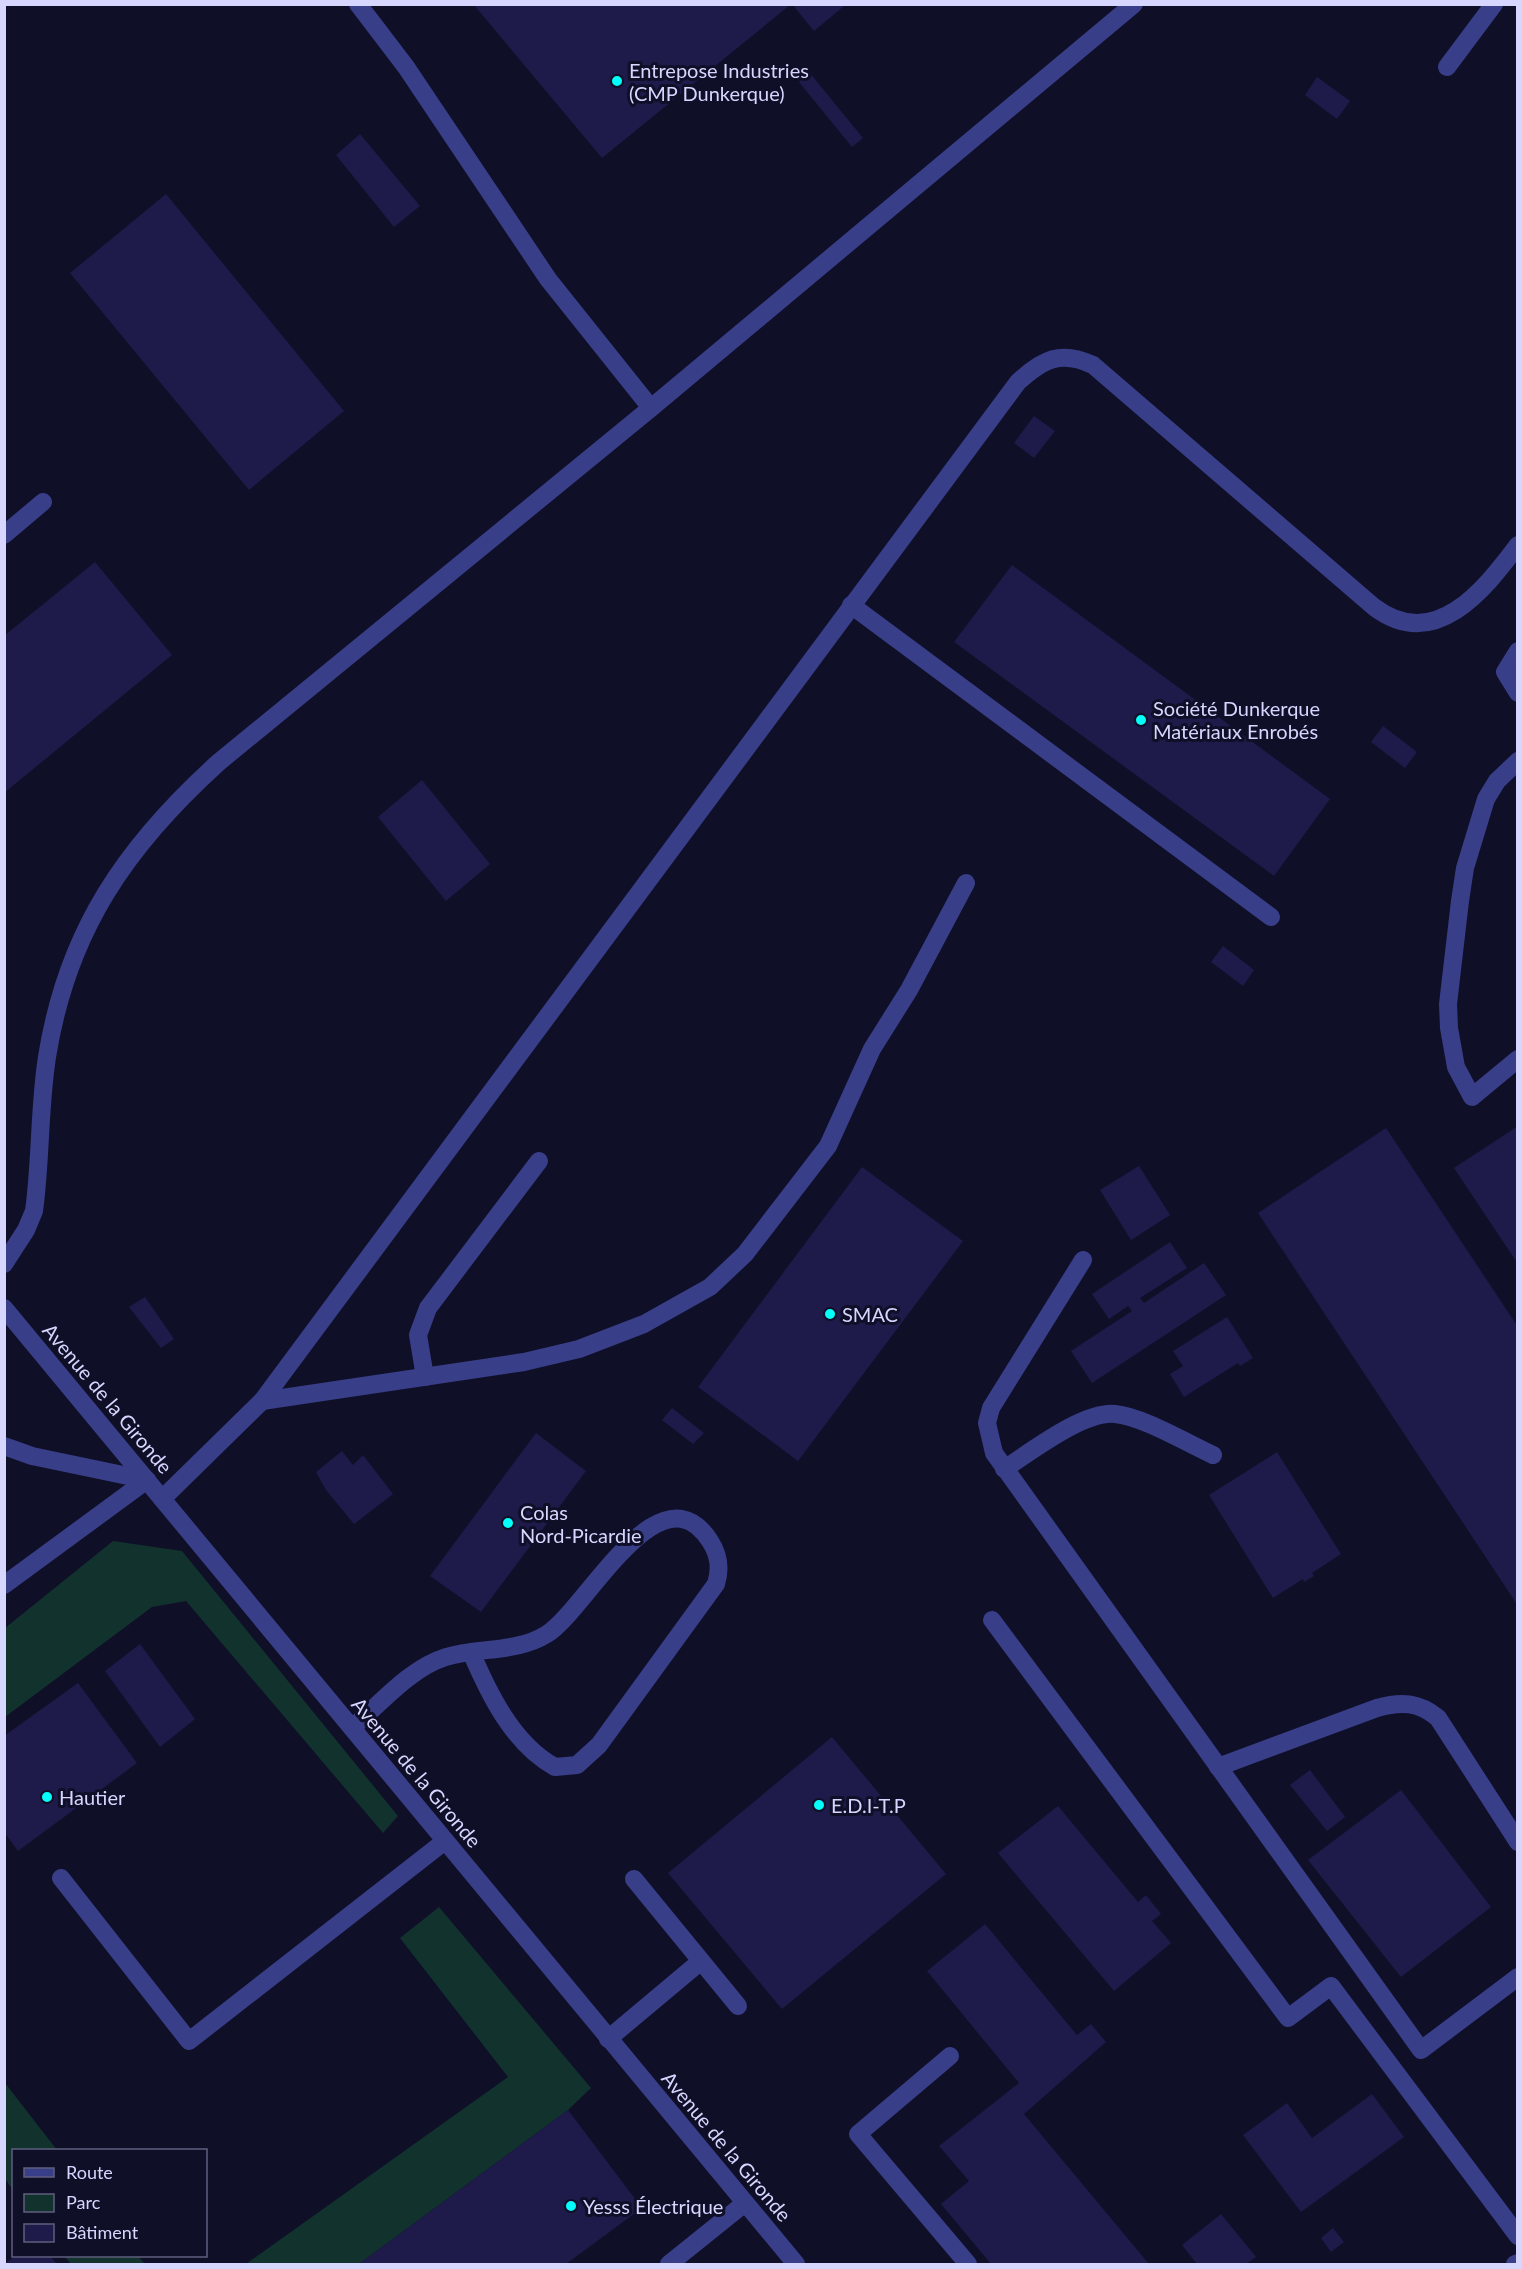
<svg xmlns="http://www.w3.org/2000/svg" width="1522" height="2269" font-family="Lato,sans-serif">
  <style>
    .green { fill: #11322d }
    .building { fill: #1e1a4a }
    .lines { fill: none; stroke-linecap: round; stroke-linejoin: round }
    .minor { stroke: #383e88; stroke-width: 18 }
    .poi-dot { fill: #02fffb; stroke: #100f28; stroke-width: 2 }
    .labels { text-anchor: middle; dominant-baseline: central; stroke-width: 6; stroke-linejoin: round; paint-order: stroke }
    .poi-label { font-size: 20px; fill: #d6d6ff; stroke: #100f28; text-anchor: start }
    .street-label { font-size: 20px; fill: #d6d6ff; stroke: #100f28 }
  </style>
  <rect width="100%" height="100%" fill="#100f28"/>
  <g class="green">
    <polygon points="113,1541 182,1551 398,1816 383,1833 186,1601 152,1607 5,1717 5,1628"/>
    <polygon points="439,1907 591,2088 568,2110 359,2264 246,2264 508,2077 400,1938"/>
    <polygon points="5,2083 57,2150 14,2150 13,2190 5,2179"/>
    <polygon points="64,2256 138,2256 145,2264 71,2264"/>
  </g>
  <g class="building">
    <polygon points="792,4 843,4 844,6 814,31"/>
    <polygon points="474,5 790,5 602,158"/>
    <polygon points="809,72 863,138 852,147 799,82"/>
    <polygon points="1317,77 1350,101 1337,119 1305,95"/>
    <polygon points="360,134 420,206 394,227 336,155"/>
    <polygon points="166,194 344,411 249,490 70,273"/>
    <polygon points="1034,416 1055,431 1034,458 1014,443"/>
    <polygon points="95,562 172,655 4,793 4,636"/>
    <polygon points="1012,565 1330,799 1274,876 954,642"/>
    <polygon points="1383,726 1417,752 1405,768 1371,742"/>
    <polygon points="422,780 490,864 446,901 378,817"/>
    <polygon points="1223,946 1254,970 1243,986 1211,962"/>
    <polygon points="1518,1126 1518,1264 1454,1168"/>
    <polygon points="1386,1128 1518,1327 1518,1606 1258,1213"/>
    <polygon points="1139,1166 1170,1215 1131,1240 1100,1190"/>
    <polygon points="862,1167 963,1241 798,1461 698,1387"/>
    <polygon points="1170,1242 1187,1268 1140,1298 1144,1303 1204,1263 1226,1295 1092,1383 1071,1351 1132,1311 1128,1306 1109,1319 1092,1294"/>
    <polygon points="145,1297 174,1339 161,1348 129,1307"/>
    <polygon points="1227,1317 1253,1358 1240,1366 1238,1363 1184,1397 1170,1374 1183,1366 1173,1351"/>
    <polygon points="672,1408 704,1433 693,1444 662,1420"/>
    <polygon points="536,1433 586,1471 481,1612 430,1576"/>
    <polygon points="342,1451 353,1465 363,1455 393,1494 354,1524 326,1490 316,1472"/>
    <polygon points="1277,1452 1341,1554 1312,1573 1314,1576 1304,1582 1303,1579 1273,1598 1209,1495"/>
    <polygon points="140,1644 195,1719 160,1747 105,1671"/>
    <polygon points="78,1683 137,1763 18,1851 4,1832 4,1736"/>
    <polygon points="832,1737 946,1874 782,2009 668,1873"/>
    <polygon points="1310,1770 1345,1817 1327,1831 1290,1785"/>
    <polygon points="1401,1790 1491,1907 1401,1977 1308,1860"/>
    <polygon points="1058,1806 1138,1902 1146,1895 1161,1914 1152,1921 1171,1943 1114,1991 998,1853"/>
    <polygon points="985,1924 1077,2035 1091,2024 1106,2042 1024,2114 1149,2264 991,2264 941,2204 969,2181 939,2146 1019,2083 927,1971"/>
    <polygon points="1372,2094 1404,2137 1301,2212 1243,2135 1287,2103 1312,2138"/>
    <polygon points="568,2110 642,2208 566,2264 359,2264"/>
    <polygon points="1221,2214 1256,2257 1246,2264 1197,2264 1182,2245"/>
    <polygon points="1333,2228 1344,2242 1331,2252 1321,2238"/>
    <polygon points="16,2256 50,2256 57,2264 4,2264"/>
  </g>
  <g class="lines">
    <g class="minor">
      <polyline points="358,4 406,67 548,279 651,408"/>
      <polyline points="1447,67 1494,4"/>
      <polyline points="4,535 43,502"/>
      <polyline points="851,605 1271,917"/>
      <polyline points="1518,651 1505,672 1518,693"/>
      <polyline points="1518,761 1497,781 1486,799 1465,868 1460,901 1448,1004 1449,1028 1456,1067 1472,1097 1518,1059"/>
      <polyline points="1083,1260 991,1408 987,1423 994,1453 1421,2050 1518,1977"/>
      <path d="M4 1264 26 1230 34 1211C41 1160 39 1108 47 1057 67 931 126 846 219 762L651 408 1134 4"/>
      <polyline points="4,1308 796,2264"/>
      <polyline points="425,1377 418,1335 428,1308 539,1161"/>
      <polyline points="262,1401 524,1362 579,1349 644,1324 710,1287 745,1254 828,1146 872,1049 909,990 966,883"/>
      <polyline points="4,1446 32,1456 147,1480"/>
      <path d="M1004 1469C1031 1452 1083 1411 1115 1414 1141 1416 1187 1443 1213 1455"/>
      <path d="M162 1499 262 1401 1018 382C1043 359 1061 350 1093 365L1374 607C1435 653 1484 590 1518 545"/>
      <polyline points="4,1585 147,1480"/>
      <polyline points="992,1620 1288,2018 1331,1986 1518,2236"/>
      <path d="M352 1728C380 1704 410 1668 446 1657 479 1647 517 1653 547 1634 585 1611 660 1463 710 1541 719 1555 721 1568 716 1584L599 1745 577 1765 555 1767C513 1744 489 1694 471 1652"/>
      <path d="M1218 1767 1377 1708C1401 1701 1419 1702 1438 1718L1518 1842"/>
      <polyline points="61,1878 189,2041 445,1841"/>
      <polyline points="634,1879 738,2006"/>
      <polyline points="608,2039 701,1961"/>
      <polyline points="950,2056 858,2134 968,2264"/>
      <polyline points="669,2264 745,2203"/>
      <polyline points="1515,2264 1518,2263"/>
    </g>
  </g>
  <g class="poi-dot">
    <circle cx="617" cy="81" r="6"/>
    <circle cx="1141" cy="720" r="6"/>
    <circle cx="830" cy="1314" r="6"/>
    <circle cx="508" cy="1523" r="6"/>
    <circle cx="47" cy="1797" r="6"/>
    <circle cx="819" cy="1805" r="6"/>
    <circle cx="571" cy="2206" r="6"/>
  </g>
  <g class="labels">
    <g class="poi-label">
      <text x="629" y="70">Entrepose Industries<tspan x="629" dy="23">(CMP Dunkerque)</tspan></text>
      <text x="1153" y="708">Société Dunkerque<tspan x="1153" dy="23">Matériaux Enrobés</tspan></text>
      <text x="842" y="1314">SMAC</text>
      <text x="520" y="1512">Colas<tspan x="520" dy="23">Nord-Picardie</tspan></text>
      <text x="59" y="1797">Hautier</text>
      <text x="831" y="1805">E.D.I-T.P</text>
      <text x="583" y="2206">Yesss Électrique</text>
    </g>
    <g class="street-label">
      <text transform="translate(108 1398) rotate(50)">Avenue de la Gironde</text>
      <text transform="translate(417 1772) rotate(50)">Avenue de la Gironde</text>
      <text transform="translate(727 2146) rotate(50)">Avenue de la Gironde</text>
    </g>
  </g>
  <rect width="1522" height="2269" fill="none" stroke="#d6d6ff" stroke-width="12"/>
  <rect x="12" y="2149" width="195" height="108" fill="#100f28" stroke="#5f5f7e" stroke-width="1.5"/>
  <rect x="24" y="2168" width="30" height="9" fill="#383e88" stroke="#5f5f7e" stroke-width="1.5"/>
  <text x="66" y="2179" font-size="18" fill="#d6d6ff">Route</text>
  <rect x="24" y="2194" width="30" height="18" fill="#11322d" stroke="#5f5f7e" stroke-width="1.5"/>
  <text x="66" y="2209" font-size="18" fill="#d6d6ff">Parc</text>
  <rect x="24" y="2224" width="30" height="18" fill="#1e1a4a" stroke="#5f5f7e" stroke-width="1.5"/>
  <text x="66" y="2239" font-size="18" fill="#d6d6ff">Bâtiment</text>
</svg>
